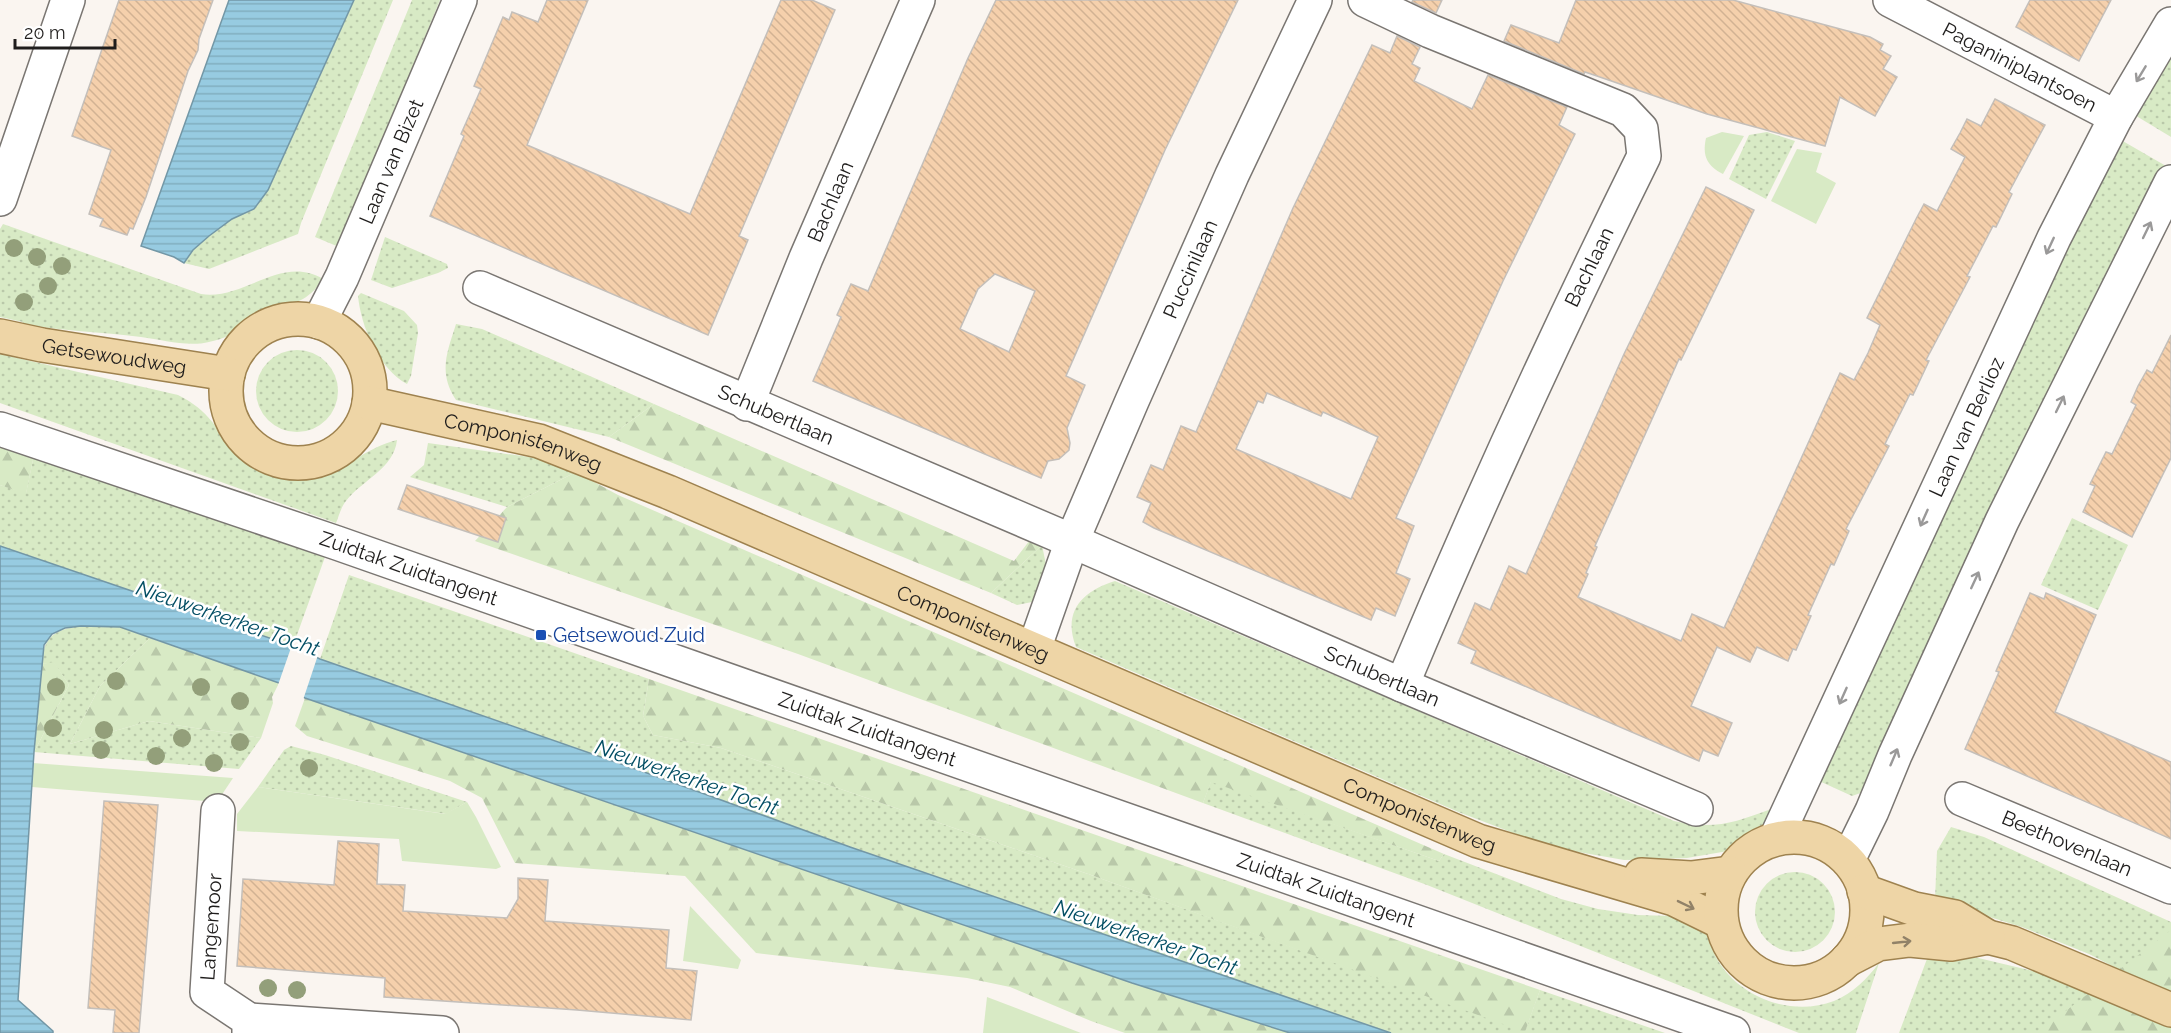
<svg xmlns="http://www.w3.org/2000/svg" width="2171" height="1033" font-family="Raleway,sans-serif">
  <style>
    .grass { fill: url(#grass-dots) }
    .forest { fill: url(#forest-firs) }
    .garden { fill: #d8eac5 }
    .water { fill: url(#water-rules); stroke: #7397a6; stroke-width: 1.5 }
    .pier { fill: #faf5f0 }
    .building { fill: url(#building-back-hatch); stroke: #c4bfba; stroke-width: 1.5; fill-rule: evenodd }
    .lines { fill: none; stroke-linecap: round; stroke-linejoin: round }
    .minor-casing { stroke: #7a7672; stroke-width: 36 }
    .major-casing { stroke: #9e824f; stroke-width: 36 }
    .minor { stroke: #fff; stroke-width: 33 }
    .major { stroke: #eed5a6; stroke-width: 33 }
    .tree { fill: #939f7a }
    .oneway { stroke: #9a9999 }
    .oneway2 { stroke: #918268 }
    .transit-dot { fill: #1a4fb4; stroke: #fff; stroke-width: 2 }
    .labels { text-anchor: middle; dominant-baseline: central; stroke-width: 5; stroke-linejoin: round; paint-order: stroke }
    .street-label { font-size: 20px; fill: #1f1d1c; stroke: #fff }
    .transit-label { font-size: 20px; fill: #164399; stroke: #fff; text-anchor: start }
    .water-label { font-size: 21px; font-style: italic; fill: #034e64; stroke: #fff }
  </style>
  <defs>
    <pattern id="grass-dots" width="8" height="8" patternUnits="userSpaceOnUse" patternTransform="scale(1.5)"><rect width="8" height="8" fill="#d8eac5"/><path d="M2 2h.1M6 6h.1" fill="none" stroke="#b9c8a9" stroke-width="1.8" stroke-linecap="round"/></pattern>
    <pattern id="forest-firs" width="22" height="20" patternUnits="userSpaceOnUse" patternTransform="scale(1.5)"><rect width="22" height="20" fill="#d8eac5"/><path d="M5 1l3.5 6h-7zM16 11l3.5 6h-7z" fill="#b9c8a9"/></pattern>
    <pattern id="water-rules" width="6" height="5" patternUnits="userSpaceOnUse" patternTransform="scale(1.5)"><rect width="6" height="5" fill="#97cbe1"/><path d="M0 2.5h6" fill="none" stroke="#82aec0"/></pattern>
    <pattern id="building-back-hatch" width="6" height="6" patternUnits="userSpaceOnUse" patternTransform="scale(1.5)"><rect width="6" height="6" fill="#f5d0ac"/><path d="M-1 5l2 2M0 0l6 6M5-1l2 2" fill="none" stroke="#d2b293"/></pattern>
  </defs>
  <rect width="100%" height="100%" fill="#faf5f0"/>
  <g class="grass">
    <polygon points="354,0 393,0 301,223 298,234 209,269 184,263 193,250 209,236 232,219 254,209 268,190"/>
    <polygon points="412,0 440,0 339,247 315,237"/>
    <polygon points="2171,50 2171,137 2133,114"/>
    <polygon points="1767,132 1795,141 1766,199 1729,179 1749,135"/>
    <polygon points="2121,140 2166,166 2016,463 1869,790 1852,796 1817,780 1990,404"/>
    <path d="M3 224 201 294C243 301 281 254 323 279 307 303 295 301 271 313 251 322 234 336 213 341 189 348 165 340 141 337 101 332 61 331 22 324L23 322 0 317V229Z"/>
    <polygon points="385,237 447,264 448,268 438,273 392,288 371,280"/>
    <path d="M361 293 404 311 417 325 418 333 411 376 407 384C379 369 361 327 358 296Z"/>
    <path d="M456 324 482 329 654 404 609 437 456 400C438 372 447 353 456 324Z"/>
    <circle cx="297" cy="391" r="41"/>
    <path d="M0 354 178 395C210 411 215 428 237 453 256 474 290 483 317 476 346 469 368 447 397 440 394 469 362 480 346 501 341 507 339 516 336 523L0 403Z"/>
    <polygon points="428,443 536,458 576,472 507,507 410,477 424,465"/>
    <polygon points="34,455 325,557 293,646 0,546 0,485 26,493"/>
    <polygon points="2072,518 2128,545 2098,610 2041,585"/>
    <polygon points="1042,545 1050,585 1042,600 1017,605 991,593"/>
    <polygon points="349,575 649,679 643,716 653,735 721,748 1091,875 1525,1031 1540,990 1665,1033 1391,1033 850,847 647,773 320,659"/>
    <path d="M1115 581 1674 821C1713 830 1734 823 1771 809L1767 824 1749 833 1728 851 1687 858 1624 860 1550 847 1461 813 1076 647C1062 611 1083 591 1115 581Z"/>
    <path d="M81 626 121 627 150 638 100 686 70 744 149 721 261 738 239 769 34 752 69 685 54 663 41 664C45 636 53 630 81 626Z"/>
    <polygon points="291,746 325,755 467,802 446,814 258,787 284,750"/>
    <path d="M1211 781 1439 861 1444 854 1561 899 1598 909 1638 915 1671 916 1707 930C1715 987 1782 1021 1834 1001 1853 993 1867 979 1879 963L1856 1033H1799L1427 885 1203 803Z"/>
    <polygon points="1951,827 1984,837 2171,922 2171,996 2089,954 2022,927 1935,900 1937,851"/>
    <circle cx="1795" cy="912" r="40"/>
    <polygon points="1930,951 1949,951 2041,973 2171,1031 2171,1033 1899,1033"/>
  </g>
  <g class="forest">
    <polygon points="654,404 1014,561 1033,536 1042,545 991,593 609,437"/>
    <polygon points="0,443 34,455 26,494 0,485"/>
    <polygon points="576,472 618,495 1444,854 1439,861 1211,782 1203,803 798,654 475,541 507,507"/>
    <polygon points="150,638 279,683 272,697 273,703 261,738 149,721 70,744 100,686"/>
    <polygon points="54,662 69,685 34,752 41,664"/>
    <polygon points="649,679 1540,990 1525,1032 1091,875 721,748 653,735 643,716"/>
    <polygon points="305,698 1271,1026 1290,1033 1125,1033 1091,1021 1010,987 967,978 756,953 685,876 515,863 482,798 450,781 307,736 295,726"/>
    <polygon points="2171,930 2171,1033 2037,1033"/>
  </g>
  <g class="garden">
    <path d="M1722 132 1744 136 1723 174C1707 166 1702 156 1706 138Z"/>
    <polygon points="1797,149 1822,153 1816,172 1836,183 1816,224 1771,201"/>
    <polygon points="33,763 233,778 217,802 32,787"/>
    <polygon points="258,787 445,814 467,802 476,817 501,867 496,869 402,861 399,839 237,831 237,814"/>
    <polygon points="690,906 741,960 738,969 683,961"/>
    <polygon points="987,997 1081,1033 983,1033"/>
  </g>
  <g class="water">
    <polygon points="229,0 354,0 268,190 254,209 232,219 209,236 193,250 184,263 174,257 141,246"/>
    <polygon points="0,546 293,646 320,659 647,773 850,847 1391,1033 1290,1033 1132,983 305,698 279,683 120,627 81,626 65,628 52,634 44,645 34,752 18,1000 53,1031 53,1033 0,1033"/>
  </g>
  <polygon class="pier" points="293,642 318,655 303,700 278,685"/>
  <g class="building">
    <polygon points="119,0 213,0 199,39 198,50 188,71 146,197 133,229 130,228 127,235 100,226 103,219 89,214 111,150 72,136"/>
    <polygon points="547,0 588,0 527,145 690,214 781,0 812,0 835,10 739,236 748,240 708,335 430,216 464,136 461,134 481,89 474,86 503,17 509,20 512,12 538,22"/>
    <path d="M996 0H1238L1165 150 1066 376 1085 385 1067 428 1070 443 1069 450 1059 459 1048 461 1041 478 813 381 841 317 837 315 851 284 868 291 968 58ZM995 274 1035 291 1009 352 960 329 978 289Z"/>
    <polygon points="1413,0 1442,0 1436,13 1412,2"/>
    <polygon points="1576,0 1733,0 1870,37 1883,44 1880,50 1891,56 1883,69 1897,77 1875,116 1840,97 1825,146 1707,114 1594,75 1585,72 1584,74 1504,41 1511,25 1559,43"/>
    <polygon points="2030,0 2111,0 2079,61 2016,27"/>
    <path d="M1397 36 1420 47 1412 64 1420 68 1414 81 1472 109 1488 75 1567 107 1559 125 1575 134 1503 281 1396 518 1414 526 1396 573 1410 579 1395 616 1376 608 1371 620 1154 528 1143 522 1151 503 1137 497 1151 465 1163 470 1181 426 1196 432 1293 208 1372 45 1390 53ZM1267 393 1321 416 1323 412 1378 437 1351 499 1236 449 1258 401 1263 403Z"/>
    <polygon points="1995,99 2045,125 2009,192 2012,194 1996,227 1993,226 1967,276 1970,277 1926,360 1929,361 1913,395 1910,394 1885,444 1889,446 1846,529 1849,531 1834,565 1831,564 1808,615 1811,616 1796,650 1793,649 1788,661 1757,647 1750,662 1717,647 1691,706 1732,723 1718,756 1703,750 1699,761 1471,663 1476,651 1458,643 1475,603 1490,610 1509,566 1526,574 1624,354 1706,187 1754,210 1681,360 1679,359 1595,546 1597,547 1586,573 1588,574 1578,597 1681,641 1692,614 1724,628 1840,373 1854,380 1868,353 1880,325 1867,318 1916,219 1924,204 1937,211 1965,157 1951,149 1960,133 1967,119 1981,126"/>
    <polygon points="2171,335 2171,458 2132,537 2083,512 2095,486 2090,484 2106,452 2112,454 2136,405 2131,402 2138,386 2147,370 2152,373"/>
    <polygon points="407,485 506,518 498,542 398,509"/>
    <polygon points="2030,593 2044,599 2046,593 2096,615 2055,712 2171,762 2171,839 1965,749 1999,672 1996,671"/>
    <polygon points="104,801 158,805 139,1033 113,1033 115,1010 88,1008"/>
    <polygon points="338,841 379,844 377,884 405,885 403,911 507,918 518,899 518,878 548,880 545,921 669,930 666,968 697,971 691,1020 577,1010 384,997 385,978 237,966 243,879 334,885"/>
  </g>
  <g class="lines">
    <defs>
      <g id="minor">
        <path d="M1365 0 1430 31 1623 110 1641 129 1644 156C1558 330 1477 506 1402 685"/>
        <path id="s1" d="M1890 0 2116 117"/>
        <polyline points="0,199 68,0"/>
        <path id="s2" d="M480 288 1072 541 1402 685 1696 809"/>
        <path id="s3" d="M319 322 342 277 460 0"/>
        <path id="s4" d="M747 404 806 258 918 0"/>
        <path id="s5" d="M0 429 337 543 1733 1033"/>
        <path id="s6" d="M1034 649 1072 541 1132 401 1232 175 1315 0"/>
        <path id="s7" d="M1962 799 2171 887"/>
        <polyline points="218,811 207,992 249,1020 249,1033"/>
        <path id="s8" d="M1776 838 2054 238 2116 117 2171 24"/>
        <polyline points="1848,860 1872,811 1895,755 2002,521 2171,182"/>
        <polyline points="249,1020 442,1033"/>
      </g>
      <g id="major">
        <circle cx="298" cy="391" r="72"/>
        <path id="s9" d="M0 336 42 345 228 374"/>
        <path id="s10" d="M369 403 539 441 668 492 1478 841 1674 899 1721 922"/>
        <circle cx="1794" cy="910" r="73"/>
        <polyline points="1641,875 1691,878 1730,873"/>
        <polyline points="1864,891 1914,909 1955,917 1988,937 2012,943 2171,1010"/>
        <polyline points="1847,960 1878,944 1910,940 1951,944 1988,937"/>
      </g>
    </defs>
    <use href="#minor" class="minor-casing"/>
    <use href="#major" class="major-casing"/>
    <use href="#minor" class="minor"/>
    <use href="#major" class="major"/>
  </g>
  <g class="tree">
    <circle cx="14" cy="248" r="9"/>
    <circle cx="37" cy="257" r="9"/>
    <circle cx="62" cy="266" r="9"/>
    <circle cx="48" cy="286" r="9"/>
    <circle cx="24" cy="302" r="9"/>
    <circle cx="116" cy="681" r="9"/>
    <circle cx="56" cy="687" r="9"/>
    <circle cx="201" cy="687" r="9"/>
    <circle cx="240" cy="701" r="9"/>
    <circle cx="53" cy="728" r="9"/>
    <circle cx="104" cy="730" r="9"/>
    <circle cx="182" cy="738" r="9"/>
    <circle cx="240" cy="742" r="9"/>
    <circle cx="101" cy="750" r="9"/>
    <circle cx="156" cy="756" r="9"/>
    <circle cx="214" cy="763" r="9"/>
    <circle cx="309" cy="768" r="9"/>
    <circle cx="268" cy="988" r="9"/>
    <circle cx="297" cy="990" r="9"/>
  </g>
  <defs><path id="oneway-shaft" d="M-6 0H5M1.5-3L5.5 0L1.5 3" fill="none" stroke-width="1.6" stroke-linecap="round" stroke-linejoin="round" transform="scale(1.5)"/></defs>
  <g class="oneway">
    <use href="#oneway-shaft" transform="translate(2141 74) rotate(121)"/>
    <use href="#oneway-shaft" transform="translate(2147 230) rotate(-64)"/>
    <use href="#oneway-shaft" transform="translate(2050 246) rotate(115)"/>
    <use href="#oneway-shaft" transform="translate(2060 404) rotate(-64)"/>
    <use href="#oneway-shaft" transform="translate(1924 518) rotate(114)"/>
    <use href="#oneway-shaft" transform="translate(1975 580) rotate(-65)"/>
    <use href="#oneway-shaft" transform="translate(1843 696) rotate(114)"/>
    <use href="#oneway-shaft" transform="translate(1894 757) rotate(-67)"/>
  </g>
  <g class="oneway2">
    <use href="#oneway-shaft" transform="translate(1686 905) rotate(26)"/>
    <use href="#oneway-shaft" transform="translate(1902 942) rotate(-6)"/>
  </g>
  <rect class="transit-dot" x="535" y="629" width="12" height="12" rx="3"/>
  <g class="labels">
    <g class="street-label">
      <text stroke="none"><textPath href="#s1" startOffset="146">Paganiniplantsoen</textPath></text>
      <text stroke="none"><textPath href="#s3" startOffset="176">Laan van Bizet</textPath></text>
      <text stroke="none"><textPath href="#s4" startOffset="219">Bachlaan</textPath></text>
      <text transform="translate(1589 267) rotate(-64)">Bachlaan</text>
      <text stroke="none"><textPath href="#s6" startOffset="411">Puccinilaan</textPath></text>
      <text stroke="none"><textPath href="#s9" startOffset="116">Getsewoudweg</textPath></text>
      <text stroke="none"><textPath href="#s2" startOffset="322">Schubertlaan</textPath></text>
      <text stroke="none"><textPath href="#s8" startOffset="453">Laan van Berlioz</textPath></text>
      <text stroke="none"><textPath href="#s10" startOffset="159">Componistenweg</textPath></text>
      <text stroke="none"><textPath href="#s5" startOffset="432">Zuidtak Zuidtangent</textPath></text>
      <text stroke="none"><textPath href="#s10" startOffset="645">Componistenweg</textPath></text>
      <text stroke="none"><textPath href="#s2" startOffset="982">Schubertlaan</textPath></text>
      <text stroke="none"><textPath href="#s5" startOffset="918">Zuidtak Zuidtangent</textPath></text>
      <text stroke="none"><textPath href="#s10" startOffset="1131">Componistenweg</textPath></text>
      <text stroke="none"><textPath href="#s7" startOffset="114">Beethovenlaan</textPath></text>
      <text stroke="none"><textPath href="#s5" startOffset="1404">Zuidtak Zuidtangent</textPath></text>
      <text transform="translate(211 927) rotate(-86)">Langemoor</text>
    </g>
    <g class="transit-label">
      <text x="553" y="635">Getsewoud Zuid</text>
    </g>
    <g class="water-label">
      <text transform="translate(228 618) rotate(19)">Nieuwerkerker Tocht</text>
      <text transform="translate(687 777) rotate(19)">Nieuwerkerker Tocht</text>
      <text transform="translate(1146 937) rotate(19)">Nieuwerkerker Tocht</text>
    </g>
  </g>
  <path d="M15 39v9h100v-9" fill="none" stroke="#1f1d1c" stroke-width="3"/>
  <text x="24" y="39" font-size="18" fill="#1f1d1c" stroke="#ffffff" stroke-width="4.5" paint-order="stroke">20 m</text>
</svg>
